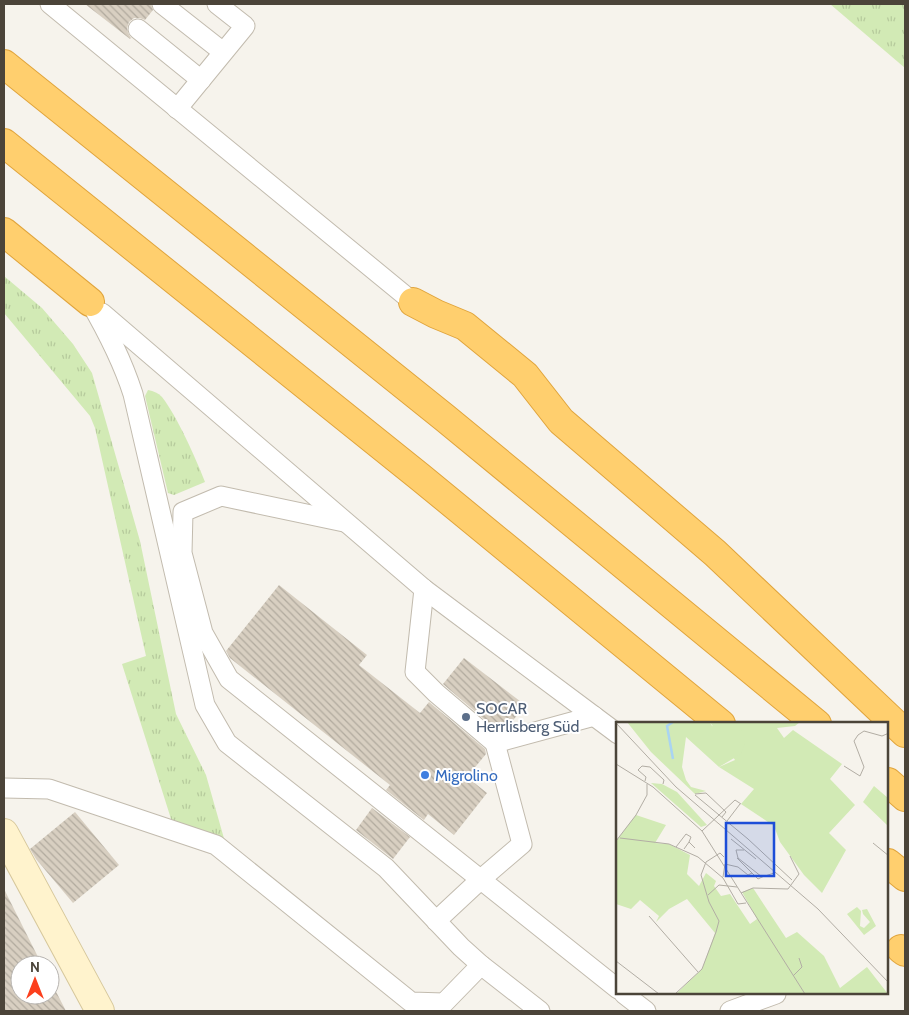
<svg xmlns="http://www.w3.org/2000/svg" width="909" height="1015" font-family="Cabin,sans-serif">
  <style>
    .grass { fill: url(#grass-tufts) }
    .building { fill: url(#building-back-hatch) }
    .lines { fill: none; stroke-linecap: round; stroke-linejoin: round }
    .lane-casing { stroke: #c2bbae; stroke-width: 21 }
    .secondary-casing { stroke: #d6c79b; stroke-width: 30 }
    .highway-casing { stroke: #e0a43c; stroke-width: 30 }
    .lane { stroke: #fff; stroke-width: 19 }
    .secondary { stroke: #fff3cd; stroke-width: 28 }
    .highway { stroke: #ffcf6e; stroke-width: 28 }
    .service-dot { fill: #5c6f8a; stroke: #fff; stroke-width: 2 }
    .shop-dot { fill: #3f7fe0; stroke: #fff; stroke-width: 2 }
    .labels { text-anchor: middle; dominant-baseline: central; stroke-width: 4; stroke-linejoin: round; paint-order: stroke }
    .service-label { font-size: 16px; fill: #4e5e75; stroke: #fff; text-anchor: start }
    .shop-label { font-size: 16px; fill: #366cbe; stroke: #fff; text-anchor: start }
    .inset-river { fill: none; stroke: #a9d4f2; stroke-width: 2.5 }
    .inset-road { fill: none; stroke: #b2ada4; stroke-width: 1 }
    .view { fill: #1d4ed8; fill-opacity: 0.15; stroke: #1d4ed8; stroke-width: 2.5 }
    .inset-edge { fill: none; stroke: #4b4439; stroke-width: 2.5 }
  </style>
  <defs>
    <pattern id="grass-tufts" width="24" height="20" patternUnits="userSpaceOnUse" patternTransform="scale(1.25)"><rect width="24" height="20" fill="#d2eab5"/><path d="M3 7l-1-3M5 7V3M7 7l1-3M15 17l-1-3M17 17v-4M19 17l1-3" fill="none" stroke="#b6ca9c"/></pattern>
    <pattern id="building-back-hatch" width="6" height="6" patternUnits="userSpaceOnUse" patternTransform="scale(1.25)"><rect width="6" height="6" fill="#d8cfc1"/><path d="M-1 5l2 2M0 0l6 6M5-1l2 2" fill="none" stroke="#b1aa9e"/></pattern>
  </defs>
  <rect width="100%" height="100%" fill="#f6f3ec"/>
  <g class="grass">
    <polygon points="830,4 905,4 905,68"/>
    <polygon points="4,276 42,308 73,344 92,373 140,541 176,714 206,775 225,842 172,822 122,664 146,656 95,428 90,416 4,313"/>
    <path d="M148 390C154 391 158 393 162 397 177 416 196 459 205 482L174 495 168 493 145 396Z"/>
  </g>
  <g class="building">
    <polygon points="85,4 151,4 153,10 145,20 140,18 134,18 129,22 127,28 128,33 131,38 130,39"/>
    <polygon points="279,585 367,655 359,665 420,713 429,702 485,749 486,754 467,777 487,793 454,835 428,814 424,820 386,790 390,785 230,658 226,651"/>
    <polygon points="464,658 525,705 507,728 498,731 443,684"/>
    <polygon points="372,808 410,837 393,859 356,830"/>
    <polygon points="75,812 119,865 73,903 36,859 30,849"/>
    <polygon points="4,889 42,965 20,965 20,995 50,995 50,980 66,1011 4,1011"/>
  </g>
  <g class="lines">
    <defs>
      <g id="lane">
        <polyline points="50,4 413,302"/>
        <polyline points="162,4 223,52"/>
        <polyline points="138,29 201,80"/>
        <polyline points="177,109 245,26 217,4"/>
        <path d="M90 302C108 333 122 360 133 394L205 705 227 743 386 868 461 947 481 965 540 1011"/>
        <polyline points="102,313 424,589 618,734"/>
        <polyline points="344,522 221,496 183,512 182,553 203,633 229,679 618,989"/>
        <polyline points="424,589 415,672 436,693 495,743 594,716"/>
        <polyline points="4,788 49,789 216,845 411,1002 444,1003 481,965"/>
        <polyline points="436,921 480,880 522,844 495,743"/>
        <polyline points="624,994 646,1011"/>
        <polyline points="730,1011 776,994"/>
      </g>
      <polyline id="secondary" points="4,833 100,1011"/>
      <g id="highway">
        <polyline points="4,64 445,418 817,724"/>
        <polyline points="4,143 420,477 721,724"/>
        <polyline points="4,232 90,302"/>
        <polyline points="413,302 436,314 465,326 525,375 561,421 715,553 905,733"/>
        <polyline points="888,782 905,797"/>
        <polyline points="888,863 905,877"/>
        <polyline points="901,949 905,952"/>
      </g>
    </defs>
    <use href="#lane" class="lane-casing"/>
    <use href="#secondary" class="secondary-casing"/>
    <use href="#highway" class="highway-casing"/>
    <use href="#lane" class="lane"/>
    <use href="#secondary" class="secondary"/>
    <use href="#highway" class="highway"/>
  </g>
  <circle class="service-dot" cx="466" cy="717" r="5"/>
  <circle class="shop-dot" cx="425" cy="775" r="5"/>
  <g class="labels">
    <g class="service-label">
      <text x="476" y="708">SOCAR<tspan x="476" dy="18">Herrlisberg Süd</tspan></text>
    </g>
    <g class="shop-label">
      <text x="435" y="775">Migrolino</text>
    </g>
  </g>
  <g transform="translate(616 722)">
    <rect width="272" height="272" fill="#f6f3ec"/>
    <path d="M94 0H184L179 4 161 6 168 16 177 8 226 42 214 57 239 83 213 111 230 128 206 171 188 153 164 120 158 104 125 82 138 67 103 45 119 38ZM35 61 46 62 61 70 91 103 85 105ZM258 64 272 76 271 103 247 80ZM20 93 50 103 39 121 53 122 74 133 71 152 83 164 90 151 100 159 98 164 105 174 114 172 134 202 141 197 126 170 137 166 170 216 181 210 208 234 224 266 251 245 272 272H60L86 247 99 211 71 177 53 187 40 200 43 194 24 178 15 187 0 182V119Z" fill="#d2eab5"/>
    <path d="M11 0H94L96 4 127 9 129 21 125 32 103 45 70 15 66 45 70 58 75 65 90 69 79 72 35 30ZM241 185 245 189 244 204 248 206 254 200 247 192 246 188 251 187 260 204 248 213 231 192Z" fill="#d2eab5"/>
    <path class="inset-river" d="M57 37 51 4 57 0"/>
    <path class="inset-road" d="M0 1 60 65 202 187 273 261M0 42 37 65 86 109 189 272M228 44 244 54 248 45 238 19 242 13 248 9 266 14 273 11M29 59 30 55 22 48 26 44 34 45 48 58 47 62M79 72 90 71 110 90 106 95M79 73 132 117M111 99 124 82M86 109 119 78 125 82M4 116 53 122 82 135 107 156 122 182 130 181M115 117 140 137M132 117 176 158M0 119 20 93 31 73V62M257 121 273 134M60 125 70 112 75 115 73 120M68 127 73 120 79 126M128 128H120L122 136 146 155 158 151M121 136 142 157 146 155M107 155 109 142 122 145 132 153 136 151M125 171 137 166 172 167 183 152 174 134M92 173 103 163 121 165M33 194 82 250M0 239 43 272M177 254 186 245 183 236M59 272 86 247 100 210 103 199 93 180 85 153 90 140 104 131 108 135"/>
    <path class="view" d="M110 101H158V154H110Z"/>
    <rect width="272" height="272" class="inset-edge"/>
  </g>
  <rect width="909" height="1015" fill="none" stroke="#4b4439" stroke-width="10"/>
  <g transform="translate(35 980)"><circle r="24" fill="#ffffff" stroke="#b7b4b0"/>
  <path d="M0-4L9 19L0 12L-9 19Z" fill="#fc3f1d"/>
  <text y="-8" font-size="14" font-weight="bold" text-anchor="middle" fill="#4b4439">N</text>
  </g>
</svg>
